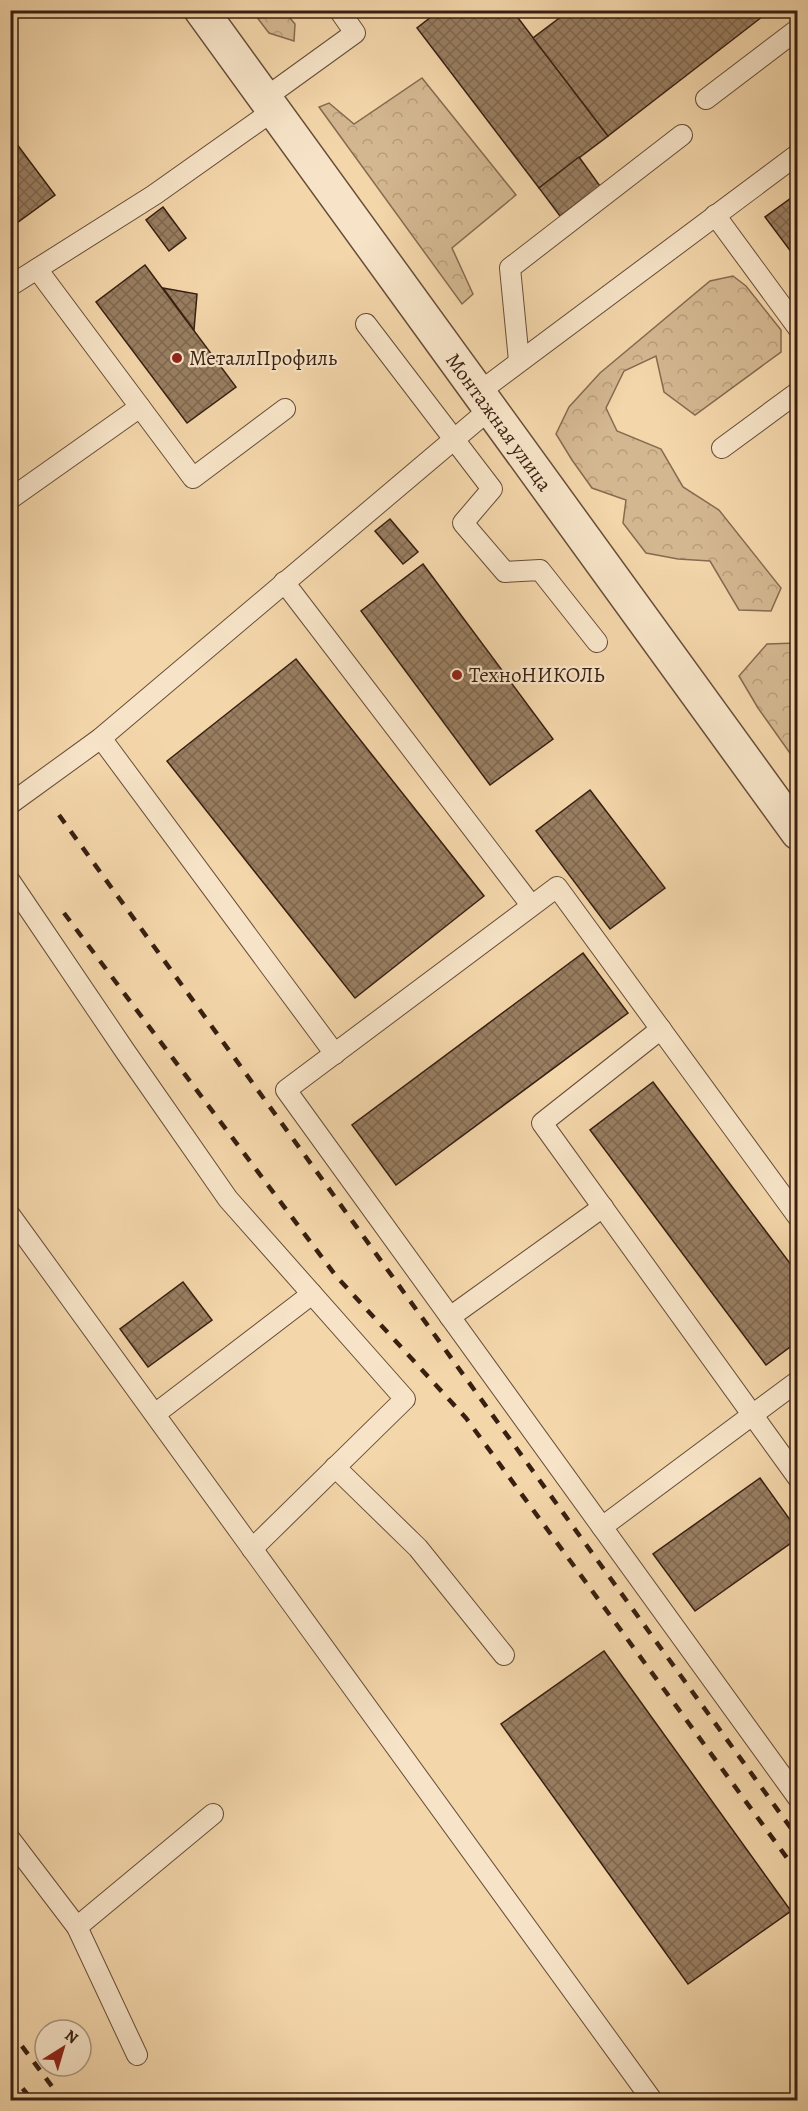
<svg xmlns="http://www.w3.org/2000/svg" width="808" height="2111" font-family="Alegreya,serif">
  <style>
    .forest { fill: url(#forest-crowns); stroke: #866b50; stroke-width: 1.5 }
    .building { fill: url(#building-cross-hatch); stroke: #381f11; stroke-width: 1.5 }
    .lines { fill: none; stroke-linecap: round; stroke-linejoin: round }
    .service-casing { stroke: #674d37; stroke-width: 22 }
    .tertiary-casing { stroke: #674d37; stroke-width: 36 }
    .service { stroke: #f7e4c8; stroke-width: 20 }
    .tertiary { stroke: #f7e4c8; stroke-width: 33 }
    .rail { stroke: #381f11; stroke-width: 4.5; stroke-dasharray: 10 10; stroke-linecap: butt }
    .poi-dot { fill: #8f2418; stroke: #f7e4c8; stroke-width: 2 }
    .labels { text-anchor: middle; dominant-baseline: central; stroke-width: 4.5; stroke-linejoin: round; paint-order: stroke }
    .poi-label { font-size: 21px; fill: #381f11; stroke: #f7e4c8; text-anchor: start }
    .street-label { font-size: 21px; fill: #381f11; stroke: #f7e4c8 }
  </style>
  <defs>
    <pattern id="forest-crowns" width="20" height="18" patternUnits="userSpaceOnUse" patternTransform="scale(1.5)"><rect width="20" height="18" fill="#d3b790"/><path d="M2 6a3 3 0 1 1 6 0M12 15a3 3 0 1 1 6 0" fill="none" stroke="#b69d7b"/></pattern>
    <pattern id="building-cross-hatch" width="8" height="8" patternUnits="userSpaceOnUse" patternTransform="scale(1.5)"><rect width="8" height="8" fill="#997e61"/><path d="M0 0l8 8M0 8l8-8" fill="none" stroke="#7e674f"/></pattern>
  </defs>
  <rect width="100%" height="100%" fill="#f3d6aa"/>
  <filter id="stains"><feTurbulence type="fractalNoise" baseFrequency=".00333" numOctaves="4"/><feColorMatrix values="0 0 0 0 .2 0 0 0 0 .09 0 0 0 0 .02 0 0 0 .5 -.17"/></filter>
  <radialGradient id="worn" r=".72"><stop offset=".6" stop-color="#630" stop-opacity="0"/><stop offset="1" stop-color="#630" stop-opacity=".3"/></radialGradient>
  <g class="forest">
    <polygon points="252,11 284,11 295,24 294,41 269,33"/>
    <polygon points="422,78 516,195 452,248 473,294 462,304 319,107 329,103 354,124"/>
    <polygon points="733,276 746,286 781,330 781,352 695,415 664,392 656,356 624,371 606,408 617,431 661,449 683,487 719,510 781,588 771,611 739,610 710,561 678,559 646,553 623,523 626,500 592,488 572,460 556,434 569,407 600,373 710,281"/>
    <polygon points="797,643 798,643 797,763 758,708 739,676 767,644"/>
  </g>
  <g class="building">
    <polygon points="440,10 512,10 608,136 539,188 417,28"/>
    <polygon points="570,10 771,10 608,136 533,38"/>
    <polygon points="10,135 55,195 10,228"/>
    <polygon points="579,157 600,186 560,216 539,188"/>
    <polygon points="798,193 798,261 765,217"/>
    <polygon points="163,207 186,238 169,251 146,220"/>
    <polygon points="145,265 236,387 187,423 96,302"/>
    <polygon points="163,288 197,294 194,330"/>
    <polygon points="390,519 418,552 403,564 375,531"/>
    <polygon points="423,564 553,739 490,785 361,611"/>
    <polygon points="296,659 484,896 355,998 167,761"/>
    <polygon points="590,790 665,888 610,929 536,831"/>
    <polygon points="583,953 628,1013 396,1185 352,1125"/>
    <polygon points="653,1082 798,1274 798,1341 766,1365 590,1130"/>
    <polygon points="183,1282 212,1320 148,1367 120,1329"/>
    <polygon points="760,1478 798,1531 798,1538 695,1611 653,1554"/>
    <polygon points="604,1651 791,1911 688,1984 501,1724"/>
  </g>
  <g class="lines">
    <defs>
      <g id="service">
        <polyline points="265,98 355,33 339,10"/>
        <polyline points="706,99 798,29"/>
        <polyline points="715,215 798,328"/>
        <polyline points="37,269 193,478 285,409"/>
        <polyline points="10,286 154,195 274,110"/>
        <polyline points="366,324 492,489 463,523 505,572 540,570 597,642"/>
        <polyline points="519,361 510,268 682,135"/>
        <polyline points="478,393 798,154"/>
        <polyline points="722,448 798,392"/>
        <polyline points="10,499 140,407"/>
        <polyline points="284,582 531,905"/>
        <polyline points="101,738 335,1054"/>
        <polyline points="10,804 101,738 490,409"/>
        <polyline points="10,881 125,1051 228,1199 405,1399 252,1549"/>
        <polyline points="661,1029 542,1123 798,1478"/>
        <polyline points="10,1215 652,2100"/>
        <polyline points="798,1217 557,887 286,1090 798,1798"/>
        <polyline points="450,1317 603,1207"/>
        <polyline points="155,1414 312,1294"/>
        <polyline points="335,1467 418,1548 504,1655"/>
        <polyline points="602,1527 798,1381"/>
        <polyline points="10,1839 77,1927 137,2055"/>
        <polyline points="77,1927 213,1814"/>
      </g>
      <polyline id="tertiary" points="201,10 798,833"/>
    </defs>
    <use href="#service" class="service-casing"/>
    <use href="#tertiary" class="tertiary-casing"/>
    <use href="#service" class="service"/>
    <use href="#tertiary" class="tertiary"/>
    <g class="rail">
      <polyline points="59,815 798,1838"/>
      <polyline points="64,913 336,1276 466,1418 798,1873"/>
      <polyline points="10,2030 62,2100"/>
      <polyline points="10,2073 32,2100"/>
    </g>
  </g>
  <g class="poi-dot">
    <circle cx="177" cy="358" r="6"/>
    <circle cx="457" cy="675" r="6"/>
  </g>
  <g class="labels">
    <g class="poi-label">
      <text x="189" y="358">МеталлПрофиль</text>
      <text x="469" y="675">ТехноНИКОЛЬ</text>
    </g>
    <g class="street-label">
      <text transform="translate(499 422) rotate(54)">Монтажная улица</text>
    </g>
  </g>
  <rect width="808" height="2111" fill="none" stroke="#f3d6aa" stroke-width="36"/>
  <rect x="12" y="12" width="784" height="2087" fill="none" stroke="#381f11" stroke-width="3"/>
  <rect x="18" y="18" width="772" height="2075" fill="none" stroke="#381f11" stroke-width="1.5"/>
  <g transform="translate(63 2048) rotate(37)"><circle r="28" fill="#f7e4c8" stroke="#ab957f" stroke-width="1.5"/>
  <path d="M0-4.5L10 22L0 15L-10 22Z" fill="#8f2418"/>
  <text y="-9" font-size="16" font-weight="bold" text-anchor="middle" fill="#381f11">N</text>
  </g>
  <rect width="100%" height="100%" filter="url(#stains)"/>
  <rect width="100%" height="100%" fill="url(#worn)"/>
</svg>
